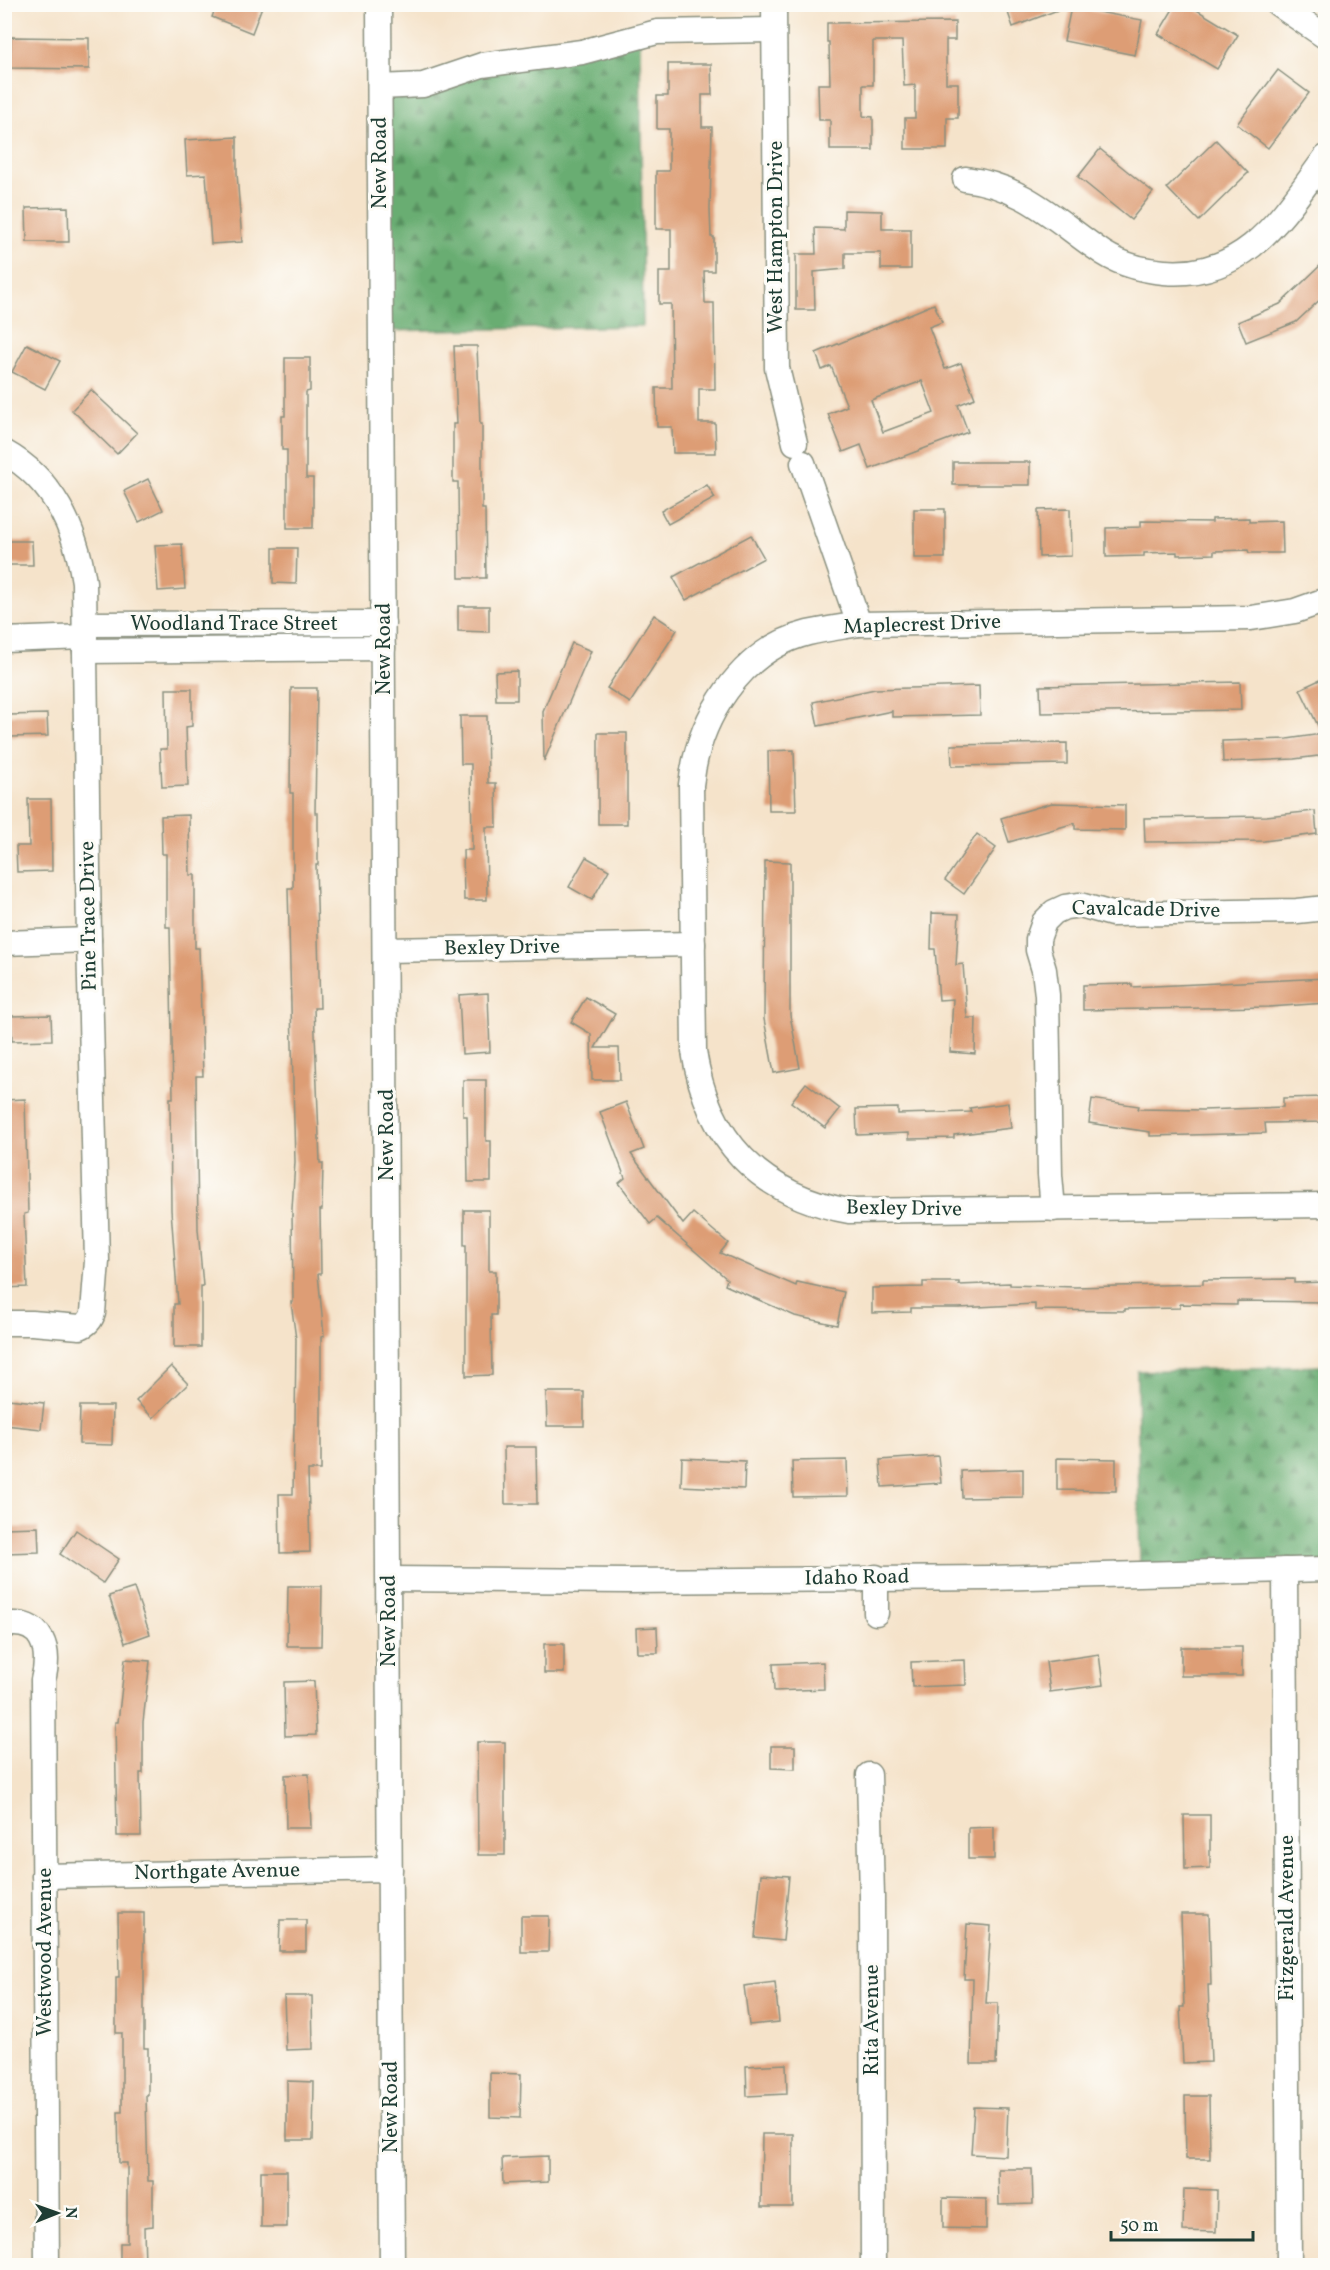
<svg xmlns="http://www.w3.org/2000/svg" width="1330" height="2270" font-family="Vollkorn,serif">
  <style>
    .forest { fill: url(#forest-firs); stroke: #447553; stroke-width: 1.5 }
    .building { fill: #dd9d75; fill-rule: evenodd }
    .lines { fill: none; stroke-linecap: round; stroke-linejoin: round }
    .minor-casing { stroke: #8a907f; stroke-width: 27 }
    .minor { stroke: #fff; stroke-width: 24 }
    .labels { text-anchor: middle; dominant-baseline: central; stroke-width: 6; stroke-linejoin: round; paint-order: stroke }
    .street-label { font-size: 21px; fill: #1f3d34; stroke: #fdfcf7 }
  </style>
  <defs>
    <pattern id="forest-firs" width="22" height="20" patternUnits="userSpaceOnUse" patternTransform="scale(1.5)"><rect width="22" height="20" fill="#69ad72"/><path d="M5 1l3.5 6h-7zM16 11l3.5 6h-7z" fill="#568e5e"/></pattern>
  </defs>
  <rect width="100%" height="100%" fill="#fdfcf7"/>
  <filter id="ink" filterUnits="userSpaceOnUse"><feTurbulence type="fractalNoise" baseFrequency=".0167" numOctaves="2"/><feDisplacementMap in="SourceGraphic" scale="12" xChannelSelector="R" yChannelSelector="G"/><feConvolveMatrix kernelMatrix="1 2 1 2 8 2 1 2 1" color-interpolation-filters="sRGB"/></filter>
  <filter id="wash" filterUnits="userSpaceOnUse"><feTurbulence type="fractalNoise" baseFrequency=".008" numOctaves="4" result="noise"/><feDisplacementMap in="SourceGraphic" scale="24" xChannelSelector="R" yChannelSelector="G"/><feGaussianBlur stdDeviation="1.35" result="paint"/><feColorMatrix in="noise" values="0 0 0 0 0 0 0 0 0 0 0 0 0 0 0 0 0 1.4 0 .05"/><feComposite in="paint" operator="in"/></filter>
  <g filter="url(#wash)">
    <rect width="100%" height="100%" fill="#f5e3ca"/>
    <g class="forest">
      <polygon points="640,36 643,326 381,331 380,87"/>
      <polygon points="1325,1366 1325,1569 1140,1573 1137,1371"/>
    </g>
    <g id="blocks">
      <g class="building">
        <polygon points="217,4 263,4 252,33 212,17"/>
        <polygon points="1005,4 1067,4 1068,6 1013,27"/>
        <polygon points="1176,4 1187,4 1238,35 1217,69 1158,34"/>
        <polygon points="1071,7 1142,20 1135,55 1064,41"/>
        <polygon points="955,22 955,40 946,40 946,83 958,83 958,118 947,118 947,149 905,149 905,118 915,118 915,85 904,86 902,41 873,41 873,85 863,85 863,116 873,117 873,150 830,150 830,120 819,120 818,84 830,84 829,42 827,42 827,23"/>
        <polygon points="11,37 89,38 89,69 10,68"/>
        <polygon points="668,64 711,64 712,95 702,95 702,127 712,127 710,209 711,237 714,237 714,271 704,271 705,303 714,303 715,389 699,389 699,423 715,423 716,453 673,453 672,427 657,427 656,388 672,388 671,304 659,304 659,272 671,272 671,229 656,229 656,171 669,171 669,129 657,129 657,96 668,96"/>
        <polygon points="1278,70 1309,93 1268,148 1237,124"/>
        <polygon points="237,137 237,173 242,242 211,244 206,174 187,175 185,140"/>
        <polygon points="1216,140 1248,173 1199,221 1167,188"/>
        <polygon points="1100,149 1153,192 1131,220 1078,177"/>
        <polygon points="68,207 69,242 27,242 26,208"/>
        <polygon points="844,210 882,211 882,229 911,229 911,269 881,269 881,253 845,253 845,269 814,272 815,310 796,310 796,254 816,254 815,228 844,229"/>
        <polygon points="1326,260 1326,294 1296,322 1246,342 1238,322 1280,304"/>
        <path d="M934 304 942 322 929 327 945 369 961 363 975 398 958 405 968 432 870 469 861 445 843 452 828 414 847 406 831 366 822 370 816 353ZM922 381 934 413 883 432 871 400Z"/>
        <polygon points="27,344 60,361 45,389 12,372"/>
        <polygon points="454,346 477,346 480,424 482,424 482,509 485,509 486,578 459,578 458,482 453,482 453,424 457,424"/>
        <polygon points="285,358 310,358 310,391 306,392 306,478 313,478 313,528 287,528 287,450 282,450 282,416 285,416"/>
        <polygon points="91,390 137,433 117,454 72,410"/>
        <rect x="953" y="462" width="77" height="23"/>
        <polygon points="148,479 163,510 139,522 124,491"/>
        <polygon points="707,485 715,498 668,524 661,511"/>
        <rect x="914" y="509" width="31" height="49"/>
        <polygon points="1070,509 1071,556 1039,557 1038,510"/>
        <polygon points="1249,518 1249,522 1282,521 1283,553 1249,553 1248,550 1214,551 1214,554 1177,555 1177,552 1144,553 1144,556 1106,557 1106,528 1141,527 1141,521 1212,522 1212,519"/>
        <polygon points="751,535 764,558 686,600 673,577"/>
        <polygon points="4,541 32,541 33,565 4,565"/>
        <polygon points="182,544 185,589 158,591 155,545"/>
        <polygon points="273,548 297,548 296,584 273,583"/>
        <polygon points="458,606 489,606 489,632 458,631"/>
        <polygon points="654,615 677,630 630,703 607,688"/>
        <polygon points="572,643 591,651 544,761 543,711"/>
        <polygon points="517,671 517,700 496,700 495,672"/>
        <polygon points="1326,677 1326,755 1294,759 1223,762 1222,741 1287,739 1322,734 1300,689"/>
        <polygon points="1240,682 1241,710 1041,713 1040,686"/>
        <polygon points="979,686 980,715 892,717 892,711 818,726 813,702 875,689"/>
        <polygon points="291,688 317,688 315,813 318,813 318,865 316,865 320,1008 314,1008 320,1163 323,1163 322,1210 320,1210 321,1274 318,1274 324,1336 321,1337 321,1470 308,1470 310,1552 280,1553 279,1494 293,1494 294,1424 295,1424 296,1339 291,1302 293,1302 292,1209 295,1162 288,888 293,888 293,793 290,793"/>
        <polygon points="166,689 192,689 192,726 186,727 188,786 162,787 160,749 167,749"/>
        <polygon points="47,714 48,736 10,737 9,715"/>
        <polygon points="460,716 487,716 488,783 496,783 497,827 486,827 487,900 464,900 463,850 472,850 471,764 461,764"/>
        <rect x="598" y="733" width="29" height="91"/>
        <polygon points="1067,743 1067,764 952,766 951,745"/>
        <polygon points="794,750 796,811 769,811 768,751"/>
        <polygon points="28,799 51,799 52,871 17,872 16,846 29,846"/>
        <polygon points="1052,803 1125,805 1125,830 1075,829 1075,823 1009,842 1001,818"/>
        <polygon points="1315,811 1317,834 1264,841 1145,842 1144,818 1266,816"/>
        <polygon points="189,815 190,875 195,875 195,948 199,948 203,1076 196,1076 198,1229 203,1286 201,1286 201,1347 174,1347 174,1304 178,1304 171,1210 170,1098 173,1098 170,927 166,927 166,854 162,854 161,816"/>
        <polygon points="977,834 996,848 964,894 945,880"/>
        <polygon points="586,857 609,870 592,900 569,887"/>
        <polygon points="765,861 790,862 790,1015 800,1068 774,1073 764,1019"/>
        <polygon points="932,913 959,914 956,965 963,964 967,1018 976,1018 975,1054 950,1052 953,999 939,1000 935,949 931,949"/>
        <polygon points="1326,978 1326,1003 1269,1007 1083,1010 1083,985 1132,984 1132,987"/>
        <polygon points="488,993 490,1052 462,1054 459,995"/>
        <polygon points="586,997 615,1014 595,1048 619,1048 620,1080 592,1080 591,1034 571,1022"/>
        <polygon points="51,1015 52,1040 12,1041 11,1016"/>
        <polygon points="463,1080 486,1080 486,1141 491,1141 491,1182 468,1182 467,1116 463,1116"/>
        <polygon points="806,1083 840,1109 825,1128 791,1102"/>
        <polygon points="1326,1097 1326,1122 1265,1123 1266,1133 1150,1136 1150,1132 1089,1123 1092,1099 1139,1106 1138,1109 1203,1110 1283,1107 1283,1098"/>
        <polygon points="25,1099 28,1213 24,1214 27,1287 4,1288 4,1100"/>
        <polygon points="626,1102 644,1149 631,1154 683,1224 693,1213 728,1243 720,1253 796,1286 797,1282 844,1292 837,1325 795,1316 725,1285 727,1279 657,1218 650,1224 619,1183 625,1178 600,1112"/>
        <polygon points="1008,1103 1011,1128 954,1135 954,1138 909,1139 909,1133 857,1135 856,1109 898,1108 898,1114 971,1112 970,1108"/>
        <polygon points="464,1210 489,1210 489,1271 496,1271 496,1315 491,1315 492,1375 466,1376 466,1245 464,1245"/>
        <polygon points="1294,1279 1294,1283 1326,1282 1326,1302 1237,1301 1237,1305 1180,1304 1180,1308 1125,1309 1125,1311 1035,1310 1035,1304 959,1308 911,1308 911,1312 872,1313 872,1288 923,1287 923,1282 959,1282 959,1285 1010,1283 1010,1285 1075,1287 1203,1284 1203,1280"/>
        <polygon points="171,1366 188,1384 153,1418 136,1401"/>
        <polygon points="546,1392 584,1392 584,1426 547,1426"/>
        <polygon points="8,1399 44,1403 41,1429 5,1425"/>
        <polygon points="80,1406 113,1406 112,1445 79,1444"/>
        <polygon points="504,1447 536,1447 537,1504 505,1504"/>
        <polygon points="938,1456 941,1483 882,1487 880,1460"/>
        <polygon points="682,1458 745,1461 744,1489 681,1486"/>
        <polygon points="1057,1458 1116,1459 1116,1491 1057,1490"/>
        <polygon points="847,1460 848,1496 793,1497 792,1461"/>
        <polygon points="1023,1469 1023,1497 962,1498 961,1471"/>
        <polygon points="38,1527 39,1552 4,1553 4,1528"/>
        <polygon points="76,1530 119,1559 103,1583 60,1554"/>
        <polygon points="288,1586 322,1586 321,1646 287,1646"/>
        <polygon points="134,1588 150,1634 125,1643 109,1596"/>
        <polygon points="657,1627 658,1653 637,1653 636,1628"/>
        <rect x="544" y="1644" width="20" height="29"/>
        <rect x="1181" y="1647" width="61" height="29"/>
        <polygon points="1099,1654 1103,1685 1050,1692 1046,1662"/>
        <polygon points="125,1659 150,1661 143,1722 143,1773 140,1773 141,1836 117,1836 115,1722 118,1722"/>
        <polygon points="965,1660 966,1685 912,1687 911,1662"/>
        <polygon points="823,1662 824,1689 774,1691 773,1664"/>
        <polygon points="314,1681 316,1735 285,1736 284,1682"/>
        <polygon points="477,1742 505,1742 505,1855 478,1855"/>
        <polygon points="771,1746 795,1746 795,1769 771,1768"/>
        <polygon points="309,1774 311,1828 286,1828 285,1775"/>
        <polygon points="1184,1815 1210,1815 1210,1868 1185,1869"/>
        <polygon points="994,1827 994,1859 968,1859 968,1828"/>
        <polygon points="761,1874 789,1876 783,1941 755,1938"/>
        <polygon points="118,1913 144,1913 144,2048 148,2048 148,2095 146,2095 148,2181 153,2181 153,2226 144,2227 145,2265 120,2265 120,2243 127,2243 127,2163 119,2163 118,2112 122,2112 122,2033 116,2033 116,1977 119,1977"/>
        <polygon points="1181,1914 1209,1914 1211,1985 1208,1985 1211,2062 1183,2063 1180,2007 1184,2007"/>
        <polygon points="521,1916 549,1916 548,1952 521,1952"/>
        <polygon points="280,1920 306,1920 306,1951 279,1951"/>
        <polygon points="967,1924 991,1926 986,2003 998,2003 996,2064 971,2064 973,1979 964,1979"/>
        <polygon points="775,1982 779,2022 749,2025 744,1986"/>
        <polygon points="284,1996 312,1996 313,2049 286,2050"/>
        <polygon points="786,2064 787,2094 747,2096 746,2066"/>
        <polygon points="490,2073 521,2074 520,2118 490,2117"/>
        <polygon points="287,2081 314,2082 313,2140 287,2140"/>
        <polygon points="1185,2096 1209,2096 1210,2159 1186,2159"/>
        <polygon points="974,2107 1008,2108 1006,2156 971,2154"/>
        <polygon points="762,2134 793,2134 793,2207 761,2207"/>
        <polygon points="548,2156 548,2182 503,2184 502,2158"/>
        <polygon points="998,2169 1032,2169 1033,2204 999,2205"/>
        <rect x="261" y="2171" width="26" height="56"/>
        <polygon points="1184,2189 1217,2190 1216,2232 1183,2231"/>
        <polygon points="943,2198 986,2199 986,2229 943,2228"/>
      </g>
    </g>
  </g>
  <g filter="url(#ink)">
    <use href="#blocks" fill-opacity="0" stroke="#8a907f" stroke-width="1.5"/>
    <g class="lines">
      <defs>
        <g id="minor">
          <polyline points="379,4 392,2266"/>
          <polyline points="774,4 777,368 795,443"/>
          <polyline points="1278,4 1326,37"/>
          <polyline points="380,87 423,85 482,65 582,52 657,32 774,30"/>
          <path d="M965 179C1022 186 1052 217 1096 248 1116 263 1140 270 1164 272 1247 279 1283 215 1326 157"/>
          <path d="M4 452C53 479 76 529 84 582L89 940 97 1261 93 1313C91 1320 88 1324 80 1327L32 1323H4"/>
          <polyline points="803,463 859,624"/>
          <path d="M1326 600 1295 611 1251 618 859 624C842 627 825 629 808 633 740 650 698 719 691 785L694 1051C707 1140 760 1195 849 1211L1326 1205"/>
          <polyline points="85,624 383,623"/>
          <polyline points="4,640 85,637"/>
          <polyline points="85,651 383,648"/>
          <polyline points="4,943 89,940"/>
          <polyline points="386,950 693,944"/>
          <polyline points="1053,1209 1050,1175 1047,995 1044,970 1038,950 1038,939 1044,922 1054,912 1065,907 1080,905 1112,914 1297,911 1326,908"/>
          <polyline points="1285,1570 1289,2266"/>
          <polyline points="876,1577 876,1613"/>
          <polyline points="389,1579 629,1581 991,1578 1326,1569"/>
          <path d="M4 1625C43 1618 51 1650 43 1680L47 2266"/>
          <polyline points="869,1775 872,1897 873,2266"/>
          <polyline points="44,1876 390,1869"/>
        </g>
      </defs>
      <use href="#minor" class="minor-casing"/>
      <use href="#minor" class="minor"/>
    </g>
  </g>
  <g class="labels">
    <g class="street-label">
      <text transform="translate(380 163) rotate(-90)">New Road</text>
      <text transform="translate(776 237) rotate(-90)">West Hampton Drive</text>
      <text x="234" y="624">Woodland Trace Street</text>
      <text transform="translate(922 625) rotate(-2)">Maplecrest Drive</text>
      <text transform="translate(384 649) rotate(-90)">New Road</text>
      <text transform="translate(1146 910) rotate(1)">Cavalcade Drive</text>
      <text transform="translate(89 916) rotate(-91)">Pine Trace Drive</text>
      <text transform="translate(502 948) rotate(-1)">Bexley Drive</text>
      <text transform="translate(387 1135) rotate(-90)">New Road</text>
      <text transform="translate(904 1209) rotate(1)">Bexley Drive</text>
      <text transform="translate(857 1578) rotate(-1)">Idaho Road</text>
      <text transform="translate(389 1621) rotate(-90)">New Road</text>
      <text transform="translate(217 1872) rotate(-1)">Northgate Avenue</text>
      <text transform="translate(1287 1918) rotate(-90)">Fitzgerald Avenue</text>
      <text transform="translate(45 1952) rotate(-90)">Westwood Avenue</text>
      <text transform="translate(872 2020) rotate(-90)">Rita Avenue</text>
      <text transform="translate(391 2107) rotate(-90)">New Road</text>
    </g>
  </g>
  <rect width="1330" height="2270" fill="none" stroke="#fdfcf7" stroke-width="24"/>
  <g transform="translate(57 2213) rotate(89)" stroke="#fdfcf7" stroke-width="4.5" paint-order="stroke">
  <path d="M0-4.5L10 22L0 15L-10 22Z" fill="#1f3d34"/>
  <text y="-9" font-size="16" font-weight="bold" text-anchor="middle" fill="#1f3d34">N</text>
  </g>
  <path d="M1111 2231v9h142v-9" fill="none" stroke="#1f3d34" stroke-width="3"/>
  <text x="1120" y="2231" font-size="18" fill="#1f3d34" stroke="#fdfcf7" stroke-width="4.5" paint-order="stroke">50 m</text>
</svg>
